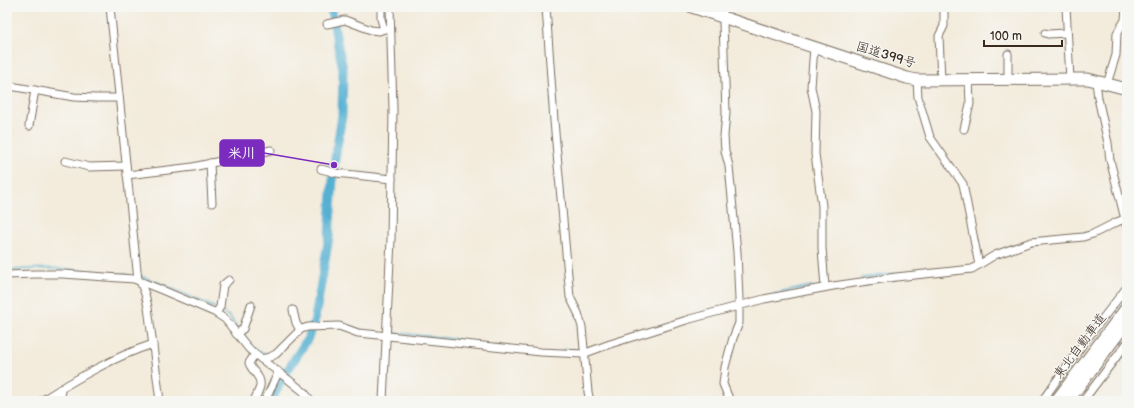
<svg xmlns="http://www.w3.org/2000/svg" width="1134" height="408" font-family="'Balsamiq Sans','Klee One',sans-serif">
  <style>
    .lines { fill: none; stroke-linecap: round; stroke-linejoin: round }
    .stream { stroke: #54b0d2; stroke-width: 1.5 }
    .river { stroke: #54b0d2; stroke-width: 9 }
    .minor-casing { stroke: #7b6e60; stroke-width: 9 }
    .highway-casing { stroke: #7b6e60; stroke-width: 13 }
    .minor { stroke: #fff; stroke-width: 7 }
    .highway { stroke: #fff; stroke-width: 11 }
    .labels { text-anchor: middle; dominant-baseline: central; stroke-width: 3; stroke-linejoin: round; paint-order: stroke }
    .street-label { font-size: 13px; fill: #3b2a1e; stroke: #f6f6f2 }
    .leader { fill: none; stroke: #7b2cbf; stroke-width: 1.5 }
    .callout-dot { fill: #7b2cbf; stroke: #f6f6f2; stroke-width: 1.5 }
    .callout { fill: #7b2cbf; stroke: #7b2cbf; stroke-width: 1.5 }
    .callout-label { font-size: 14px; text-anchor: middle; font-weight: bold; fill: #fff }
  </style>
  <rect width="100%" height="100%" fill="#f6f6f2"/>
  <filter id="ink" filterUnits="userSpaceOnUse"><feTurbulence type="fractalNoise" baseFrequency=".025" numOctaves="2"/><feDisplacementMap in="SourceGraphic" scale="8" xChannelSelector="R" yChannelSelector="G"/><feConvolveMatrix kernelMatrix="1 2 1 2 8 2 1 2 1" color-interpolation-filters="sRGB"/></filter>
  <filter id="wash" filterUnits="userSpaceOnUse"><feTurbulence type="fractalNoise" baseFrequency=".012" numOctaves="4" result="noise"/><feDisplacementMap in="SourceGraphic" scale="16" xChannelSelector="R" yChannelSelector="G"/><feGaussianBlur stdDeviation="0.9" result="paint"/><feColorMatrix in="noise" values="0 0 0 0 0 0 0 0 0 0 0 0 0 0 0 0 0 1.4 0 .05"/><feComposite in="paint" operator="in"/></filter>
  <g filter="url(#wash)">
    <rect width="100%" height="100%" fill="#f3ebdb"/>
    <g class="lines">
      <g class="stream">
        <polyline points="1044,237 1086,233"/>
        <path d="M7 271C47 265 89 271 129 275"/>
        <polyline points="140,276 159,283 216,308"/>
        <polyline points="861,278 903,273"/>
        <polyline points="774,294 812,286"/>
        <polyline points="221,311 230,317 239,330"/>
        <path d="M333 323C344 322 353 328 364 330"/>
        <polyline points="389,332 461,340"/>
        <path d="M241 333C248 342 256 354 268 354"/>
        <polyline points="282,343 297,329"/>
        <polyline points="586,349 594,346"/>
        <polyline points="562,350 583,350"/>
      </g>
      <polyline class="river" points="271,401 283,377 307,340 314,324 329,237 334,165 342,116 343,69 336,36 331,7"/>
    </g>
  </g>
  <g filter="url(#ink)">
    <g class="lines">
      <defs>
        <g id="minor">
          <polyline points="110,7 138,280"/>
          <polyline points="381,7 381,19 384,29"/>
          <polyline points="546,7 554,121 570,297 578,313 582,327 588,392 590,401"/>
          <polyline points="723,7 723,22 726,113 724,136 725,151 729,166 737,252 739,299 739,323 733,338 725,367 724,376 723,384 730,401"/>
          <polyline points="1066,7 1070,79"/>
          <polyline points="327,24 345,20 371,30 379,31 384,29 390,29"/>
          <polyline points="1045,33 1048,34 1067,33"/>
          <polyline points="814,47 811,87 816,111 815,154 822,206 822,248 825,287"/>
          <polyline points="1008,54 1008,79"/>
          <polyline points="917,80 918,97 930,137 963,184 979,265"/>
          <polyline points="941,80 939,36 944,26 944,7"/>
          <polyline points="1096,82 1098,98 1108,143 1110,160 1127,227"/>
          <polyline points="1107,84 1116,55 1117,33 1125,20 1126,7"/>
          <polyline points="10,86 74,97 96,98 119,98"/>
          <polyline points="29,126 35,90"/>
          <polyline points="964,129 970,104 969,80"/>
          <polyline points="65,161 89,167 126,166"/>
          <polyline points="210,163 212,203"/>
          <polyline points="321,169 336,173 392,179"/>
          <polyline points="127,175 193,167 271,150"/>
          <polyline points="7,275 35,274 63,274 134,279 162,290 214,312 225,319 249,349 261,359 289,380 304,392 311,401"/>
          <polyline points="140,281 145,294 148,307 160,401"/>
          <polyline points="293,310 296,323 300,330"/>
          <polyline points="216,313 220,307 223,285 229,280"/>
          <polyline points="236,334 243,329 251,305"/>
          <polyline points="261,359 270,357 276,354 301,329 308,327 339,326 358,333 369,334 541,352 583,354 610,344 690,319 764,299 833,286 896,277 972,269 995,255 1031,242 1083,237 1093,234 1117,222 1127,218"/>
          <polyline points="60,389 63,401"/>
          <path d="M41 401C76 379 113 357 153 344"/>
          <path d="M254 401C256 396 259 391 260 386 262 376 251 371 249 363L255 354"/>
          <polyline points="265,401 277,375 278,371"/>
          <polyline points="383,401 391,240 393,109 390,7"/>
          <polyline points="1042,401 1083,344 1127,287"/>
          <polyline points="1083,401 1127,343"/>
        </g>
        <g id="highway">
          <polyline points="692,7 907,78 917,80 1077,79 1088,79 1127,89"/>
          <polyline points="1056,401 1127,307"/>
          <polyline points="1068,401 1127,322"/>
        </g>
      </defs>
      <use href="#minor" class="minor-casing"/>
      <use href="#highway" class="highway-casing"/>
      <use href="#minor" class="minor"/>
      <use href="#highway" class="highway"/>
    </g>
  </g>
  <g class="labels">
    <g class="street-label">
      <text transform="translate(886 55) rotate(17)">国道399号</text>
      <text transform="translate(1080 346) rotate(-53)">東北自動車道</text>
    </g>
  </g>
  <path class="leader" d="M334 165L264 153"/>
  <circle class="callout-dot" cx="334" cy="165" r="4"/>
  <rect class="callout" x="220" y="140" width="44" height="26" rx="4"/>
  <g class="callout-label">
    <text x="242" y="158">米川</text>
  </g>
  <rect width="1134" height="408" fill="none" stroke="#f6f6f2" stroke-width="24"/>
  <path d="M984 40v6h78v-6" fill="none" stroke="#3b2a1e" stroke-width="2"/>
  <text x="990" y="40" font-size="12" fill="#3b2a1e" stroke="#f6f6f2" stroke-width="3" paint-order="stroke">100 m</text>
</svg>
